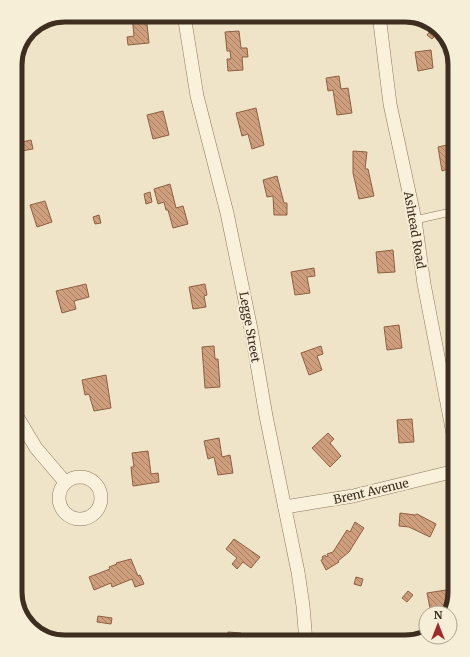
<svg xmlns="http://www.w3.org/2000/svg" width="470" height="657" font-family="Merriweather,serif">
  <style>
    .building { fill: url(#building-back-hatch); stroke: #8d5f41 }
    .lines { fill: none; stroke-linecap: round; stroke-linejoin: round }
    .service-casing { stroke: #8d765c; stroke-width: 8 }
    .minor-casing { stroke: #8d765c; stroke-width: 14 }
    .service { stroke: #faf1dc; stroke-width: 7 }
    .minor { stroke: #faf1dc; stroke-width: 13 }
    .labels { text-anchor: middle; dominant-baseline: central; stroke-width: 4; stroke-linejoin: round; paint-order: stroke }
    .street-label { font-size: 12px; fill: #3d2e20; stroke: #f7eed8 }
    .rim { fill: none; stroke: #3d2e20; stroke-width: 5 }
  </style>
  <defs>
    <pattern id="building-back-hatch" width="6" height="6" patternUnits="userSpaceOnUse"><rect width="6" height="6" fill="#cf9f7d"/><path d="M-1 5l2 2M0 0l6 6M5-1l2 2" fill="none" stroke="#a98266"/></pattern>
  </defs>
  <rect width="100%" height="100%" fill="#f0e4c8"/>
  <g class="building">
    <polygon points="132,15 146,15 149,43 128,45 127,37 134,36"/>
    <polygon points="432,29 437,33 432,39 427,35"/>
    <polygon points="239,31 241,48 247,48 248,57 242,57 243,70 228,71 227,59 231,59 230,51 227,51 225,32"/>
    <polygon points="431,50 433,68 418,71 415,52"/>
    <polygon points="339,76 341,89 348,88 352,113 337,115 333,90 328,91 326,78"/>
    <polygon points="256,108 264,145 252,149 248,134 242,136 236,113"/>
    <polygon points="163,111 169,135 153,139 147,115"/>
    <polygon points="20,131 22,142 31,140 33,149 15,152 15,132"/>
    <polygon points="451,144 455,167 442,171 438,147"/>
    <polygon points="353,151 367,152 365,169 368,169 374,196 359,199 353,173"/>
    <polygon points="277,176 284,203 287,203 287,215 274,215 273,196 267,197 263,180"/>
    <polygon points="170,184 176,208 183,206 188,224 173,228 168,210 166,210 164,202 158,204 154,189"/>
    <polygon points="150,192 152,202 146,204 144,194"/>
    <polygon points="45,201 52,222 37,227 30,205"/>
    <polygon points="99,215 101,223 95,224 93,217"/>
    <polygon points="393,250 395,272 378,273 376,252"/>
    <polygon points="314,268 315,276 307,277 310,293 295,295 291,272"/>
    <polygon points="86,284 89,297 74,301 76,309 62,313 56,291"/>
    <polygon points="205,284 207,295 204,296 206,307 193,309 189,287"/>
    <polygon points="399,325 402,348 387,350 384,327"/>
    <polygon points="214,346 215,359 218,359 220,387 205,388 202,347"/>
    <polygon points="321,346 323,354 317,356 322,370 309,375 301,353"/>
    <polygon points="106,375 111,408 94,411 89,394 85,395 82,380"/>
    <polygon points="412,419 414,442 399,443 397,420"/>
    <polygon points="328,433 334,439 330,443 341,456 330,467 312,448"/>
    <polygon points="219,438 222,457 230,455 233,473 218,475 214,457 208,459 204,441"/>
    <polygon points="148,451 151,474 158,473 159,482 133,486 131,467 134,467 132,453"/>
    <polygon points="400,513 415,515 417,514 436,524 430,537 409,527 399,526"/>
    <polygon points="355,522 364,528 349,552 338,561 339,562 326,570 321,560 323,559 322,557 325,555 326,557 328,556 327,554 333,552 347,530 350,532"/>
    <polygon points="234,539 260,557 251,568 243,562 237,569 232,564 237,558 226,549"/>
    <polygon points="15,554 22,567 15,572"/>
    <polygon points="131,559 138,576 140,575 144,584 135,587 132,579 112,587 111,583 94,590 89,577 110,569 109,567 117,564 116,563"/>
    <polygon points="356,577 363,579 361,586 354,584"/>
    <polygon points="446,590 449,607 451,607 450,613 431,613 427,593"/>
    <polygon points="408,591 413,595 407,602 402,598"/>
    <polygon points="98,616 112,618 111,624 97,622"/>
    <polygon points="228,632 241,633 240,642 227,642"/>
  </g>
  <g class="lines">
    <defs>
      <polyline id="service" points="415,220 455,211"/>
      <g id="minor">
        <polyline points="184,15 197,96 227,213 251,329 266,416 298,572 303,606 306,642"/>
        <polyline points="379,15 390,104 415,220 424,284 455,444"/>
        <polyline points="15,413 36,448 65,482"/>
        <circle cx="80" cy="498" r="21"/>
        <polyline points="285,507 353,496 455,471"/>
      </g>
    </defs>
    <use href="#service" class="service-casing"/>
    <use href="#minor" class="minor-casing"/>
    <use href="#service" class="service"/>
    <use href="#minor" class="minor"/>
  </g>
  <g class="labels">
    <g class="street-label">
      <text transform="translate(415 230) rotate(80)">Ashtead Road</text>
      <text transform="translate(250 327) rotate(80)">Legge Street</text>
      <text transform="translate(371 491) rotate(-13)">Brent Avenue</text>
    </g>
  </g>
  <path d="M0 0H470V657H0ZM65 22H405A43 43 0 0 1 448 65V592A43 43 0 0 1 405 635H65A43 43 0 0 1 22 592V65A43 43 0 0 1 65 22Z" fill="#f7eed8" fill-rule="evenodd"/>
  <path class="rim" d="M65 22H405A43 43 0 0 1 448 65V592A43 43 0 0 1 405 635H65A43 43 0 0 1 22 592V65A43 43 0 0 1 65 22Z"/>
  <g transform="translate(438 625)"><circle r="19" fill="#f7eed8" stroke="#ada18e"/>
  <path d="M0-3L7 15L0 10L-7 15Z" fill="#9e2a2b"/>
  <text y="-6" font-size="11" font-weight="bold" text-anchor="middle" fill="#3d2e20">N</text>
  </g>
</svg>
